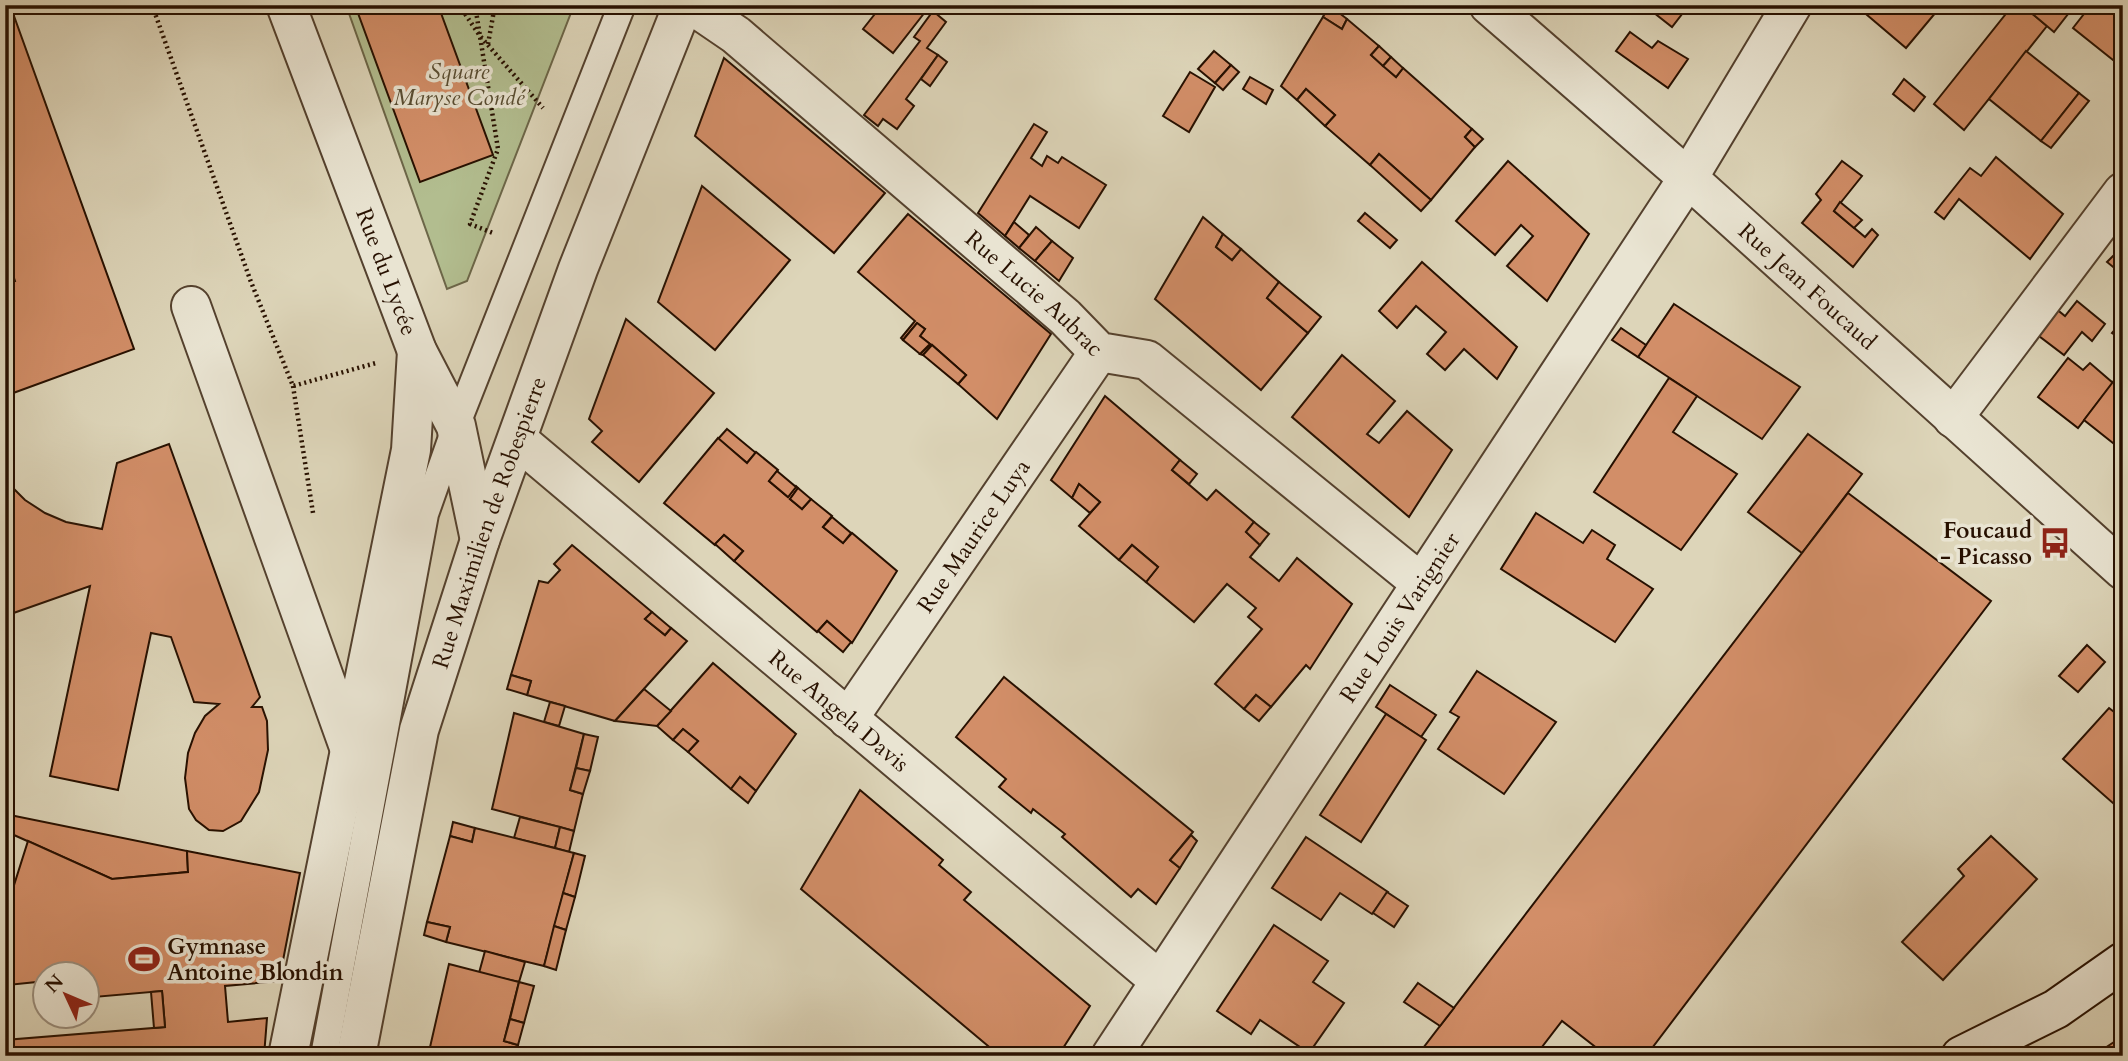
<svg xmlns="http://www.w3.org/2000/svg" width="2128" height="1061" font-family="Cardo,serif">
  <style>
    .green { fill: #b2bd8f; stroke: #6c6648; stroke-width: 2 }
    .building { fill: #d28e68; stroke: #271000; stroke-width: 2 }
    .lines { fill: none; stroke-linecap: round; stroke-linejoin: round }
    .lane-casing { stroke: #54412e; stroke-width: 30 }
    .street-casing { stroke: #54412e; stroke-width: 42 }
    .secondary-casing { stroke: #271000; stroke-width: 42 }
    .path { stroke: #271000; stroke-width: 4.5; stroke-dasharray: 2 3.5; stroke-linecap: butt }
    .lane { stroke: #e9e4d2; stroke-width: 26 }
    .street { stroke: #e9e4d2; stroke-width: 38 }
    .secondary { stroke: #e9e4d2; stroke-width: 38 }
    .labels { text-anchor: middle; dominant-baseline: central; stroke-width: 7; stroke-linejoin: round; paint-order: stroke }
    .park-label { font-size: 23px; font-style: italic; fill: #584d32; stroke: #e9e4d2 }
    .street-label { font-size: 23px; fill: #271000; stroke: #e9e4d2 }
    .poi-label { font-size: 23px; font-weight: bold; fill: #271000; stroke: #e9e4d2; text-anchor: end }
  </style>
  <rect width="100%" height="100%" fill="#ddd5b9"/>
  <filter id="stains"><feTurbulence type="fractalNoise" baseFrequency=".00286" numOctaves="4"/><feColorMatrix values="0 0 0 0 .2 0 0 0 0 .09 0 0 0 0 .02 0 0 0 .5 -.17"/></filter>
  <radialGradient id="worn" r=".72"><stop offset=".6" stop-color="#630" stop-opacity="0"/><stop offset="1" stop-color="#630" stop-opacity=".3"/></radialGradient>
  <polygon class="green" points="346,5 574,5 467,281 447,289"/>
  <g class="building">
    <polygon points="5,5 10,5 134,349 5,396 5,284 15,281 9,263 5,264"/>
    <polygon points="355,5 438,5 493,155 420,182"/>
    <polygon points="882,5 929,7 893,53 863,29"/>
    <polygon points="1329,5 1347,19 1342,29 1323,17"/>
    <polygon points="1644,5 1689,5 1672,27"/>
    <polygon points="1862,5 1942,5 1906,48 1860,9"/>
    <polygon points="2013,5 2022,5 2047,26 1964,130 1934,104"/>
    <polygon points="2022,5 2067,5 2072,9 2054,32"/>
    <polygon points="2091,5 2123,5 2123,68 2073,28"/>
    <polygon points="933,11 946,22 927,48 938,55 906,99 914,106 897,129 883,119 878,126 864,115 920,41 914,37"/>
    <polygon points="1323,17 1342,29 1347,19 1379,46 1371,55 1396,77 1403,68 1472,129 1465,137 1475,147 1431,200 1379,154 1370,165 1325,126 1335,115 1306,89 1297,100 1281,86"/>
    <polygon points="1630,32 1652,48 1658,41 1688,59 1668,88 1616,51"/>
    <polygon points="1379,46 1391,57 1383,66 1371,55"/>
    <polygon points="1214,51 1231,65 1215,83 1198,69"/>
    <polygon points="2026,51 2079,93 2041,141 1989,99"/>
    <polygon points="938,55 947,62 930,86 921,79"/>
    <polygon points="1391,57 1403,68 1396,77 1383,66"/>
    <polygon points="724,58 885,193 834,253 695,136"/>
    <polygon points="1231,65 1239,72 1223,90 1215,83"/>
    <polygon points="1190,72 1215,87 1189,132 1163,116"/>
    <polygon points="1250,77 1273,90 1266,104 1243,89"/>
    <polygon points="1904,79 1925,97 1914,111 1893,94"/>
    <polygon points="1306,89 1335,115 1325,126 1297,100"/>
    <polygon points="2079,93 2089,101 2051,148 2041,141"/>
    <polygon points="1034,124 1047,132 1031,158 1042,166 1047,156 1058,163 1062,157 1106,185 1079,228 1030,196 1005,236 978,213"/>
    <polygon points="1472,129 1483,139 1475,147 1465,137"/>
    <polygon points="1379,154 1431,200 1421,211 1370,165"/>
    <polygon points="1996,157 2063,214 2030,259 1959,199 1944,219 1935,212 1970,168 1981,176"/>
    <polygon points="1508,161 1589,234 1547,301 1507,266 1533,236 1521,225 1495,255 1456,221"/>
    <polygon points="1842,161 1862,176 1834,211 1865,237 1872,229 1878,235 1853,267 1802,223 1821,200 1816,194"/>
    <polygon points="702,186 790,260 715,350 658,302"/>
    <polygon points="1840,202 1862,220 1854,228 1834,211"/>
    <polygon points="1365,213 1397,240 1390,248 1358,221"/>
    <polygon points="908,214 1051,334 997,419 958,384 966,375 932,345 923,355 920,354 930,344 920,336 925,329 917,323 903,340 901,338 915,321 858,272"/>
    <polygon points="1203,217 1223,234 1216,247 1232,260 1241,249 1279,282 1267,298 1308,333 1261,390 1155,299"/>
    <polygon points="1014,222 1029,235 1019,248 1005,236"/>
    <polygon points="1036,227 1052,241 1035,261 1019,248"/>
    <polygon points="1223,234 1241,249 1232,260 1216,247"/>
    <polygon points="1052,241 1073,258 1059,281 1035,261"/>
    <polygon points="2114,255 2123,263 2123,275 2107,262"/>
    <polygon points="1422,262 1517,347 1497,379 1464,349 1445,370 1427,354 1446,332 1416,306 1397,328 1379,311"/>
    <polygon points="1279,282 1321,317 1308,333 1267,298"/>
    <polygon points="2077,301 2105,324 2092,341 2082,332 2064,355 2035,333 2055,308 2065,316"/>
    <polygon points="1674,304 1800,387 1762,439 1638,357"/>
    <polygon points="626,319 714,393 639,482 592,442 602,431 589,419"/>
    <polygon points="2123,320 2123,340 2112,333"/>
    <polygon points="917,323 925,329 920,336 930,344 920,354 903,340"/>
    <polygon points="1621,328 1646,345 1638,357 1612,340"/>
    <polygon points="932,345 966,375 958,384 923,355"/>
    <polygon points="1342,355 1395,401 1367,434 1379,443 1407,411 1452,450 1409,517 1292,417"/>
    <polygon points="2068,358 2083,370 2090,363 2113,383 2078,428 2038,397"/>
    <polygon points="2119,374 2123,377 2123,451 2084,420"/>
    <polygon points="1669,378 1697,396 1673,432 1737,474 1681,550 1594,492"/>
    <polygon points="1105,396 1180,460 1172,470 1207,500 1216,490 1254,522 1246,532 1260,545 1250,557 1279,581 1297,558 1352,604 1310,669 1306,665 1271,707 1256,695 1244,709 1215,684 1262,629 1248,617 1256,608 1227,584 1194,622 1146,582 1158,567 1132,545 1119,560 1079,526 1100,502 1079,484 1072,498 1051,480"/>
    <polygon points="727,429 756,453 747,463 718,439"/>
    <polygon points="1808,434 1862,474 1802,553 1748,512"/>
    <polygon points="718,438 747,463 756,452 778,470 769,481 788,497 796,486 798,488 790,499 802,509 811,499 832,516 823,527 843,543 852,533 897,571 852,643 827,621 817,632 734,561 743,551 724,535 715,545 664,503"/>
    <polygon points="169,444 260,697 252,707 262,707 267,721 268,750 259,792 241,821 223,831 209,830 196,820 189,809 185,778 188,753 195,733 205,716 219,704 194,702 171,637 151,633 118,790 50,776 90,586 5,616 5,480 25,500 45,513 66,522 102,529 117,463"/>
    <polygon points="1180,460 1197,474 1189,484 1172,470"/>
    <polygon points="777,471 796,487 788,497 769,481"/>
    <polygon points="1079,484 1100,502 1090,513 1072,498"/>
    <polygon points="798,488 811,499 802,509 790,499"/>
    <polygon points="1848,493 1991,601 1646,1056 1607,1056 1562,1021 1535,1056 1417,1056"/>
    <polygon points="1536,513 1583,543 1592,530 1615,545 1607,559 1653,589 1615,642 1501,569"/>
    <polygon points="832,517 851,533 843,543 823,527"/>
    <polygon points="1254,522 1269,534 1260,545 1246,532"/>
    <polygon points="724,535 743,551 734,561 715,544"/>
    <polygon points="572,545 652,612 645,619 665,635 671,628 687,641 615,721 527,695 531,681 511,675 539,581 548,583 560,570 554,564"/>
    <polygon points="1132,545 1158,567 1146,582 1119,560"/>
    <polygon points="652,612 671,628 665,635 645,619"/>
    <polygon points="827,621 851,642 843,652 818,631"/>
    <polygon points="2087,645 2105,662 2078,692 2059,676"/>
    <polygon points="713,663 796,734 756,791 740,777 731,789 688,752 698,741 683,729 673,740 657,726"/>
    <polygon points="1477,671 1556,722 1504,794 1438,749 1459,717 1450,712"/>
    <polygon points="511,675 531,681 527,695 507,689"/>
    <polygon points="1004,677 1193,832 1170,860 1180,868 1156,904 1138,889 1131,897 1062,837 1065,834 1033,809 1031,813 999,787 1006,779 956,737"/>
    <polygon points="1390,685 1436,715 1421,737 1376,707"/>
    <polygon points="644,689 671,711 657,726 615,721"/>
    <polygon points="1256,695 1271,707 1259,721 1244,709"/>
    <polygon points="550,702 565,706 559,726 544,722"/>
    <polygon points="2109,708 2123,719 2123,795 2114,804 2063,759"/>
    <polygon points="514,713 584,734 570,790 583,794 574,831 492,809"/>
    <polygon points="1386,714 1426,740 1361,842 1320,815"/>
    <polygon points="683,729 698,741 688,752 673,740"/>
    <polygon points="584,734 598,737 590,771 576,768"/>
    <polygon points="576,768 590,771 583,794 570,790"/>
    <polygon points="740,777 756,791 748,803 731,789"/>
    <polygon points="860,790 943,860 939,865 971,892 964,900 1090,1006 1058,1056 1000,1056 801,889"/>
    <polygon points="5,814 187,851 188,872 112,879 5,831"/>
    <polygon points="520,817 560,827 555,848 514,838"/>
    <polygon points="453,822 475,828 472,842 450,836"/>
    <polygon points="560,827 574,831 569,852 555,848"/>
    <polygon points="475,828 574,853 544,966 446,942 450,927 427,922 450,836 472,842"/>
    <polygon points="1191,835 1197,841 1180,868 1170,860"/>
    <polygon points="1991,836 2037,879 1943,980 1902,942 1964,876 1958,869"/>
    <polygon points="1306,837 1388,892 1372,914 1340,893 1321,920 1272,888"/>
    <polygon points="28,841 112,879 188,872 187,851 300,873 279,981 225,986 228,1022 267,1018 264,1056 5,1056 5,1040 165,1027 162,991 94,997 92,977 88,977 88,974 46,974 46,981 8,985 5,935 9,901"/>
    <polygon points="574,853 585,856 575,897 563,893"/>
    <polygon points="1387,892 1408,906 1394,927 1373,913"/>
    <polygon points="563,893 575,897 566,930 554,926"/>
    <polygon points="427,922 450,927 446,942 424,935"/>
    <polygon points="1274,925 1328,961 1313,982 1344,1003 1309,1053 1260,1020 1251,1034 1217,1011"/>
    <polygon points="554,926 566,930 556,970 544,966"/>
    <polygon points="485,951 525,962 519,982 479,973"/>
    <polygon points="449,964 519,982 504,1041 518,1045 515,1056 428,1056"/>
    <polygon points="519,982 534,986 524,1023 510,1019"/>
    <polygon points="1418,983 1454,1008 1440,1026 1404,1002"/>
    <polygon points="162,991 165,1027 154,1028 151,992"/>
    <polygon points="510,1019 524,1023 518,1045 504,1041"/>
    <polygon points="2123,1036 2123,1056 2093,1056"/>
  </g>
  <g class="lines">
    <defs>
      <polyline id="lane" points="324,1056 425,514 456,426 622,5"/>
      <g id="street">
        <path id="s1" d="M286 5 417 351 456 426 480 540"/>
        <path id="s2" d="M692 5 736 35 1065 317 1099 352 1147 360 1421 583"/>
        <path id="s3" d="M1489 5 1688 178 2123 570"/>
        <polyline points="191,306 349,747"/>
        <polyline points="1953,418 2123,192"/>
        <path id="s4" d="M518 440 1160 981"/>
        <path id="s5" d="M848 719 1099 352"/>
        <polyline points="288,1056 411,450 417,351"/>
        <path id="s6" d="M356 1056 419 730 480 540 578 269 683 5"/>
        <path id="s7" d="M1111 1056 1688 178 1792 5"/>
      </g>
      <polyline id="secondary" points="1961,1056 2056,1009 2123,962"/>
    </defs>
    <use href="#lane" class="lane-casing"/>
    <use href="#street" class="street-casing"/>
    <use href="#secondary" class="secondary-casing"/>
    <g class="path">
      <polyline points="152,5 251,282 293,386 376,363"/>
      <polyline points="459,5 480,36 543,108"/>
      <polyline points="475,5 498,149 470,224 493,233"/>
      <polyline points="488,44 495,5"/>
      <polyline points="293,386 313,513"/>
    </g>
    <use href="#lane" class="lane"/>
    <use href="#street" class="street"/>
    <use href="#secondary" class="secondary"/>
  </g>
  <defs>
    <symbol id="bus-bare" viewBox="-9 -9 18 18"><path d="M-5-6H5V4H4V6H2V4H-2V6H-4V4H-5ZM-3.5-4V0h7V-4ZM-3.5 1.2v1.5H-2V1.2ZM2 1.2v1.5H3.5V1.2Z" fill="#8f2418" stroke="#e9e4d2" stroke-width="2.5" paint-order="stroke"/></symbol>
    <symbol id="stadium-bare" viewBox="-9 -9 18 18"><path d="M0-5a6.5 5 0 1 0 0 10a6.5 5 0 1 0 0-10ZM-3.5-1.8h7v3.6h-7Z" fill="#8f2418" stroke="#e9e4d2" stroke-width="2.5" paint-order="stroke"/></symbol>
  </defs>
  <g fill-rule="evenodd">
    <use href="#bus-bare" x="2033" y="521" width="44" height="44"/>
    <use href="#stadium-bare" x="122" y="937" width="44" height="44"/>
  </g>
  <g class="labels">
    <g class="park-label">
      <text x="459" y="71">Square<tspan x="459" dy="26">Maryse Condé</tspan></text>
    </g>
    <g class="street-label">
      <text stroke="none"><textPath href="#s1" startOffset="285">Rue du Lycée</textPath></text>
      <text stroke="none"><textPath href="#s3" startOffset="425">Rue Jean Foucaud</textPath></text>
      <text stroke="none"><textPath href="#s2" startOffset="448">Rue Lucie Aubrac</textPath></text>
      <text stroke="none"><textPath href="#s6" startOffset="551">Rue Maximilien de Robespierre</textPath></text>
      <text stroke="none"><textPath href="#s5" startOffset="222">Rue Maurice Luya</textPath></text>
      <text stroke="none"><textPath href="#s7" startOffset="525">Rue Louis Varignier</textPath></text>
      <text stroke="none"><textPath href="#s4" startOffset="420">Rue Angela Davis</textPath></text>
    </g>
    <g class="poi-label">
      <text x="2032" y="530">Foucaud<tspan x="2032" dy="26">- Picasso</tspan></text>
      <text x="167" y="946" text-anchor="start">Gymnase<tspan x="167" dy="26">Antoine Blondin</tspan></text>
    </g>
  </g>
  <rect width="2128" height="1061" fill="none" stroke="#ddd5b9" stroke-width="28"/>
  <rect x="7" y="7" width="2114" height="1047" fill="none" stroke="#271000" stroke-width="3.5"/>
  <rect x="14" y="14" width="2100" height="1033" fill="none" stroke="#271000" stroke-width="2"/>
  <g transform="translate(66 995) rotate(314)"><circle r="33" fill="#e9e4d2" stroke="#9b8f7e" stroke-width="2"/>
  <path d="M0-5L12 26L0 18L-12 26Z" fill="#8f2418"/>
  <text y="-10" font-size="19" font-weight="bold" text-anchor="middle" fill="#271000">N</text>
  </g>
  <rect width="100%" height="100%" filter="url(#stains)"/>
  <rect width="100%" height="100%" fill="url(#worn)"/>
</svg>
